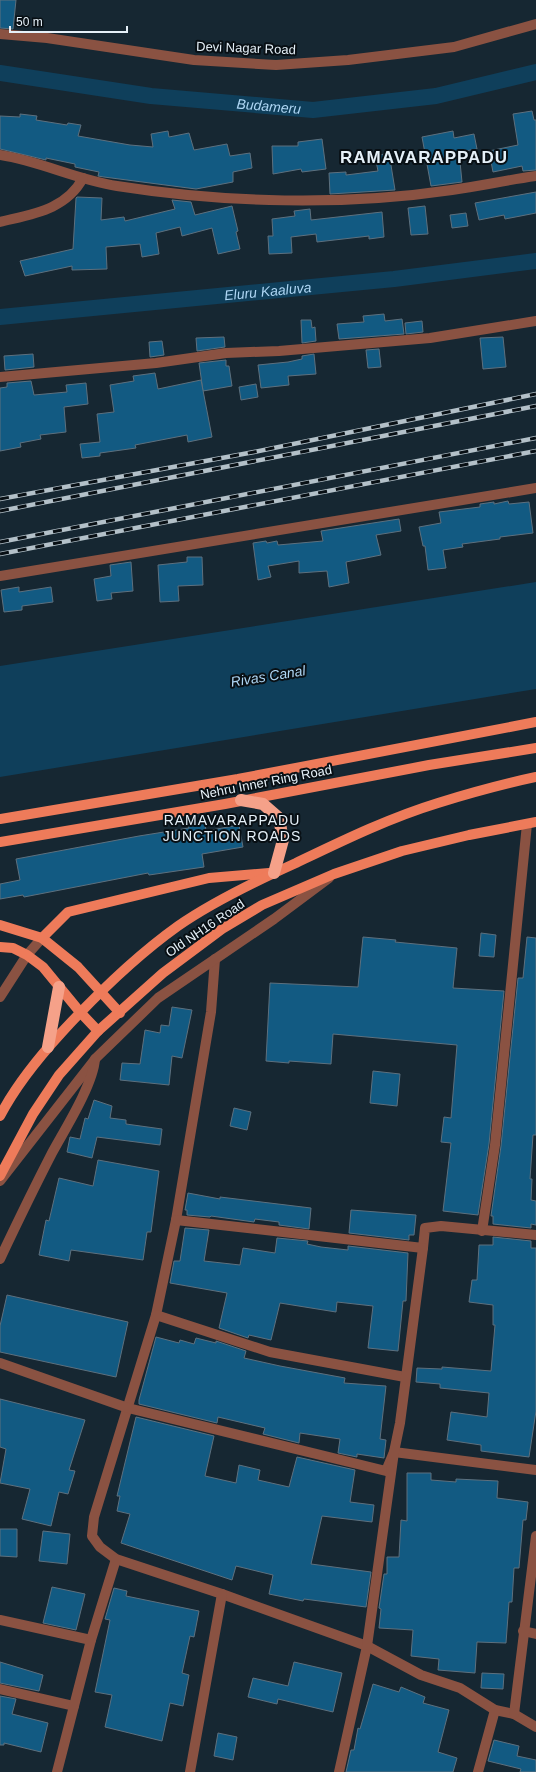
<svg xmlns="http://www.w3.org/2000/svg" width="536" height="1772" font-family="Arial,sans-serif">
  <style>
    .water { fill: #0f3f5b }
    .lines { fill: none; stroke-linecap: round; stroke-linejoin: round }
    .canal { stroke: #0f3f5b; stroke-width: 16 }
    .building { fill: #125a82; stroke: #5d707e }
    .minor { stroke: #8a5242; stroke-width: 10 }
    .major { stroke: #ee7b5a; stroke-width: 10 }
    .highway { stroke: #f5a189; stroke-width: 12 }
    .rail-casing { stroke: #b3c0c8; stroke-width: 4.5 }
    .rail { stroke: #080f14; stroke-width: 3; stroke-dasharray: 9; stroke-linecap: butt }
    .labels { text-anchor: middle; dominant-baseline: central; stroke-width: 4; stroke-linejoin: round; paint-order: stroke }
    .street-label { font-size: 13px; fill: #e5f0f8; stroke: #080f14 }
    .water-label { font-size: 14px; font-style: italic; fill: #aed6f4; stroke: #080f14 }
    .neighbourhood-label { font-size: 14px; letter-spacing: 1px; fill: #e5f0f8; stroke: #080f14 }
    .district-label { font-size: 17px; font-weight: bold; letter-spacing: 1px; fill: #e5f0f8; stroke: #080f14 }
  </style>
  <rect width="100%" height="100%" fill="#162732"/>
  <polygon class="water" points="536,582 536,689 0,777 0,666"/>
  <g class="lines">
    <g class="canal">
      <path id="s1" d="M0 73 151 96 313 110 436 96 536 72"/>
      <path id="s2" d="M0 317 394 279 536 261"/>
    </g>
  </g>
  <g class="building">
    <polygon points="0,0 16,0 13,29 0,28"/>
    <polygon points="532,111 534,120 536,120 536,170 523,171 522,166 493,172 489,151 518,145 513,114"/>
    <polygon points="20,114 37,116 36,120 67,125 68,123 81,125 78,136 130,145 153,147 151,134 168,131 169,137 189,133 194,150 227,144 230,156 250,153 252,168 233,172 233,182 196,189 104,177 98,176 99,172 75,167 75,164 46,158 46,160 0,149 0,116 20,117"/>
    <polygon points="453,131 454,138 474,134 477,149 459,152 462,182 431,186 422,137"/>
    <polygon points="322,139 326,169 302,172 301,169 273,174 272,146 298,146 298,142"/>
    <polygon points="389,153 395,190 330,194 329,173 346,172 346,175 378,171 375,156"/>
    <polygon points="536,192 536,213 505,219 504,215 479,220 475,203"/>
    <polygon points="77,197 102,198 101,220 124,217 125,221 175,209 172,200 191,202 195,215 232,206 238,231 236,232 240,249 218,254 212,228 182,236 180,227 156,233 159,254 142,257 140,244 106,247 107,269 72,270 72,266 25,276 20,261 73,249 76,198"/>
    <polygon points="425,206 428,234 411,235 408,208"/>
    <polygon points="310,209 311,220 382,212 384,237 369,239 369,236 317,242 316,234 291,237 292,253 269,254 268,236 273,236 272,219 295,216 294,211"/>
    <polygon points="466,213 468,226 452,228 450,215"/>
    <polygon points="384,314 385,321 402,319 404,334 339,339 337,324 364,322 363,316"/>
    <polygon points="301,320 311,320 312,328 315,327 316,341 302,343"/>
    <polygon points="422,321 423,332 406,334 405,323"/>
    <polygon points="224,337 225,347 197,351 196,338"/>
    <polygon points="503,337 506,367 483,369 480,338"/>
    <polygon points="162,341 164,355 150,357 149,342"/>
    <polygon points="379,349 381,367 368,368 366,350"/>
    <polygon points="33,354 34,367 5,370 4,356"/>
    <polygon points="314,354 316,374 288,376 289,385 261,388 258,365 288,362 302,359 302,356"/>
    <polygon points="226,360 226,366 229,366 232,386 203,391 199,363"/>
    <polygon points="155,373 158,389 201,380 212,437 188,442 187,435 135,445 136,448 100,453 100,456 82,458 80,444 100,442 97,414 114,412 110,385 134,381 133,376"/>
    <polygon points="31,381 34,395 67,392 66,385 86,383 88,404 64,407 66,432 40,435 41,439 20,443 21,447 0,451 0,388 7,387 7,383"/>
    <polygon points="256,384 258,397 241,400 239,387"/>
    <polygon points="508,501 509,504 529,502 533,533 500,537 500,539 462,544 463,547 443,550 446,568 428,570 425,546 423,546 419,527 441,523 439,512 480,507 480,504 494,502 494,504"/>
    <polygon points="399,519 401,531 376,535 381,555 346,562 349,583 329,587 327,571 299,573 299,561 268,566 271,577 258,580 253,543 266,541 267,543 277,541 278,545 323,541 321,531"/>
    <polygon points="187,557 202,557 203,585 178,586 179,601 160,602 158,565 187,562"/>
    <polygon points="131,562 133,591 111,593 112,599 97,601 94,579 111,576 110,565"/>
    <polygon points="19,587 19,592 51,587 53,602 22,606 22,610 4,612 1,590"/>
    <polygon points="205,823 206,831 239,825 243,847 202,854 204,867 149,875 148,873 24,897 23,895 0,899 0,884 20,880 16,859 139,836 189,828 188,826"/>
    <polygon points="481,933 496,935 494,957 479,956"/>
    <polygon points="363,937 396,940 395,942 457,948 453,988 504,991 489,1144 478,1215 443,1211 451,1143 441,1142 444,1117 451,1118 457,1045 333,1034 331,1064 289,1061 289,1063 266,1061 270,983 358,987"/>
    <polygon points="527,937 536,938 536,1135 533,1135 530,1179 532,1179 531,1200 536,1201 536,1225 531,1224 531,1228 493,1224 493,1216 491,1216 501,1146 518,978 523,978"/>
    <polygon points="172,1007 192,1010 182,1058 172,1056 169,1085 120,1080 122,1063 140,1064 145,1030 160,1033 161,1025 169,1026"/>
    <polygon points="373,1071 400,1074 397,1106 370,1103"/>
    <polygon points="94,1100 112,1106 110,1118 126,1120 126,1124 162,1129 160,1145 97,1137 92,1158 67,1152 70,1137 80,1139 85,1118 88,1119"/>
    <polygon points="234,1108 251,1112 247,1130 230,1126"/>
    <polygon points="98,1160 159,1171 151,1232 147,1232 143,1260 71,1250 69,1261 39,1255 46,1220 49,1221 59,1178 93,1186"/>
    <polygon points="188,1193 220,1199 220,1197 311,1208 309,1229 279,1225 279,1222 255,1219 254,1222 211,1216 210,1217 187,1215 187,1210 185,1210"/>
    <polygon points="351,1210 416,1215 414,1235 409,1235 409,1240 349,1233"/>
    <polygon points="185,1228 209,1230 204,1261 240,1265 243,1248 275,1253 277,1238 308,1241 307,1244 321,1247 348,1250 348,1246 408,1253 406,1301 403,1301 398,1351 368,1348 373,1306 337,1302 336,1312 280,1303 271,1340 249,1335 248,1338 219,1328 227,1293 170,1283 174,1261 180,1261"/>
    <polygon points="493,1237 531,1241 531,1248 536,1248 536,1411 529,1457 481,1451 481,1445 447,1440 451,1412 487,1417 489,1393 440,1388 440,1384 416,1382 417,1368 442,1369 442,1367 491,1371 495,1325 493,1325 493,1305 469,1302 472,1280 477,1280 479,1245 493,1245"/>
    <polygon points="7,1295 128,1322 116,1377 0,1352 0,1326"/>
    <polygon points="156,1337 179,1343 180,1340 194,1344 196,1338 216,1343 216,1341 246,1351 244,1358 280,1366 345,1378 344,1383 386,1386 380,1439 386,1440 384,1458 357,1454 357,1457 338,1453 340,1439 300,1433 299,1443 263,1434 265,1428 218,1417 217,1423 139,1404 139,1400"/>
    <polygon points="0,1399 85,1420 69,1470 75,1471 68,1494 59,1492 51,1526 22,1519 30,1489 0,1483 6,1449 0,1447"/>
    <polygon points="136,1417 214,1436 205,1476 236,1483 239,1465 260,1470 258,1480 289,1487 297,1457 355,1470 350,1502 374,1505 372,1522 322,1516 311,1564 371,1572 366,1607 304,1599 303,1601 269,1594 273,1575 236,1566 232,1580 121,1543 130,1514 117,1511 120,1496 117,1496"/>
    <polygon points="407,1473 431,1473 431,1480 456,1482 456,1479 498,1481 497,1498 528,1502 526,1520 523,1520 519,1568 514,1568 512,1602 509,1602 506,1643 477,1642 475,1673 438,1670 439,1659 411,1656 413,1630 379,1628 381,1609 379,1608 384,1574 387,1574 387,1557 399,1557 401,1520 407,1521"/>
    <polygon points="0,1529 17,1529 17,1557 0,1556"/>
    <polygon points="43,1531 70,1534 67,1564 39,1561"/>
    <polygon points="52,1587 85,1594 76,1630 43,1623"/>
    <polygon points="114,1588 127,1591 126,1596 199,1611 194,1637 190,1636 182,1673 189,1675 183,1706 170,1703 162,1741 105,1727 112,1695 95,1692 110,1620 105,1619"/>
    <polygon points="0,1662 43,1675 39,1691 0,1683"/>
    <polygon points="294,1662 342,1673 333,1712 278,1699 277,1704 248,1697 253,1678 288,1686"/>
    <polygon points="482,1673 504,1674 503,1689 481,1688"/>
    <polygon points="373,1684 399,1692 401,1687 425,1697 423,1703 449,1710 438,1752 457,1758 453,1772 346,1772 351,1750 354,1750 358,1728 360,1729"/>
    <polygon points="0,1696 16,1699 12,1714 48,1723 41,1752 4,1743 4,1745 0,1745"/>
    <polygon points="218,1733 237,1737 233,1760 214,1756"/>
    <polygon points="494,1740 519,1746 517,1756 536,1760 536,1772 520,1772 521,1769 488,1761"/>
  </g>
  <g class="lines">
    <g class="minor">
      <polyline points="0,34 47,38 194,60 276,65 348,60 454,47 536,24"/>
      <path d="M0 155C40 161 77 180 117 186 225 203 344 206 452 190 480 186 508 180 536 176"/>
      <path d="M0 222C32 214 66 210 83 178"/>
      <polyline points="0,377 156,363 226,353 279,351 430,338 536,321"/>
      <polyline points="0,576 536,488"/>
      <polyline points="215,959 211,1012 176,1220 156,1315 94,1517 92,1536 100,1547 116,1559 222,1594 367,1646 421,1675 460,1688 495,1710 514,1714 536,1727"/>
      <polyline points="0,997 27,955 42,938"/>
      <polyline points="0,1181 96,1058 158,998 274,919 329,878"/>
      <polyline points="176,1220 423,1248 425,1228 441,1226 536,1235"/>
      <polyline points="482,1231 495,1145 527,824"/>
      <path d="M0 1259C17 1223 34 1188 52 1153 65 1129 93 1085 95 1059"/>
      <polyline points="156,1315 270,1352 405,1377"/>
      <polyline points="0,1363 128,1408 386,1471 394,1452 536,1470"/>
      <polyline points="0,1620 91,1640"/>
      <polyline points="523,1631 536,1634"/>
      <polyline points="0,1689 74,1706"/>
      <polyline points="514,1714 536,1536"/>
      <polyline points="57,1772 91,1640 116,1559"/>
      <polyline points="190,1772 222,1594"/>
      <polyline points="339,1772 367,1646 394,1452 400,1423 423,1248"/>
      <polyline points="478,1772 495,1710"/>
    </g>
    <g class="major">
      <polyline points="0,819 238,779 536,722"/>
      <polyline points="0,842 225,804 429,765 536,748"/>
      <polyline points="0,925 42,938 78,967 120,1013"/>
      <polyline points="42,938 68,912 209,878 269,873"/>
      <polyline points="0,947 13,948 27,955 43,967 80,1012 98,1031"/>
      <path d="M0 1116C15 1087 40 1056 62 1032 97 994 136 956 178 926 214 901 256 881 296 863 342 841 389 818 438 803 470 793 503 784 536 777"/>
      <polyline points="0,1176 33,1114 59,1075 98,1031 163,973 222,929 262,905 334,874 402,851 469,835 536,822"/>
    </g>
    <g class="highway">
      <polyline points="241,800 263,804 279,818 283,840 274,873"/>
      <polyline points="48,1047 59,987"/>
    </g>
    <defs>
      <g id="rail">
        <polyline points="0,499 254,452 536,394"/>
        <polyline points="0,511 536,406"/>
        <polyline points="0,542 536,438"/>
        <polyline points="0,554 536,451"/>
      </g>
    </defs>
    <use href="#rail" class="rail-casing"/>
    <use href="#rail" class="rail"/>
  </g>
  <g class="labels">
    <g class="street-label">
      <text transform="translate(246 48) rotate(2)">Devi Nagar Road</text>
      <text transform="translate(266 782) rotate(-11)">Nehru Inner Ring Road</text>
      <text transform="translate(205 928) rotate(-34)">Old NH16 Road</text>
    </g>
    <g class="water-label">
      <text stroke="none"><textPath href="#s1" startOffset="271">Budameru</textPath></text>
      <text stroke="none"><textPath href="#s2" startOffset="269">Eluru Kaaluva</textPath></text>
      <text transform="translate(268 676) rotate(-9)">Rivas Canal</text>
    </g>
    <g class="neighbourhood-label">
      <text x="232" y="820">RAMAVARAPPADU<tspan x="232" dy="16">JUNCTION ROADS</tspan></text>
    </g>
    <g class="district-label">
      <text x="424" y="157">RAMAVARAPPADU</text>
    </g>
  </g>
  <path d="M10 26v6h117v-6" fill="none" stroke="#e5f0f8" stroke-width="2"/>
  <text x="16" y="26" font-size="12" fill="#e5f0f8" stroke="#080f14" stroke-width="3" paint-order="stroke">50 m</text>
</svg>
